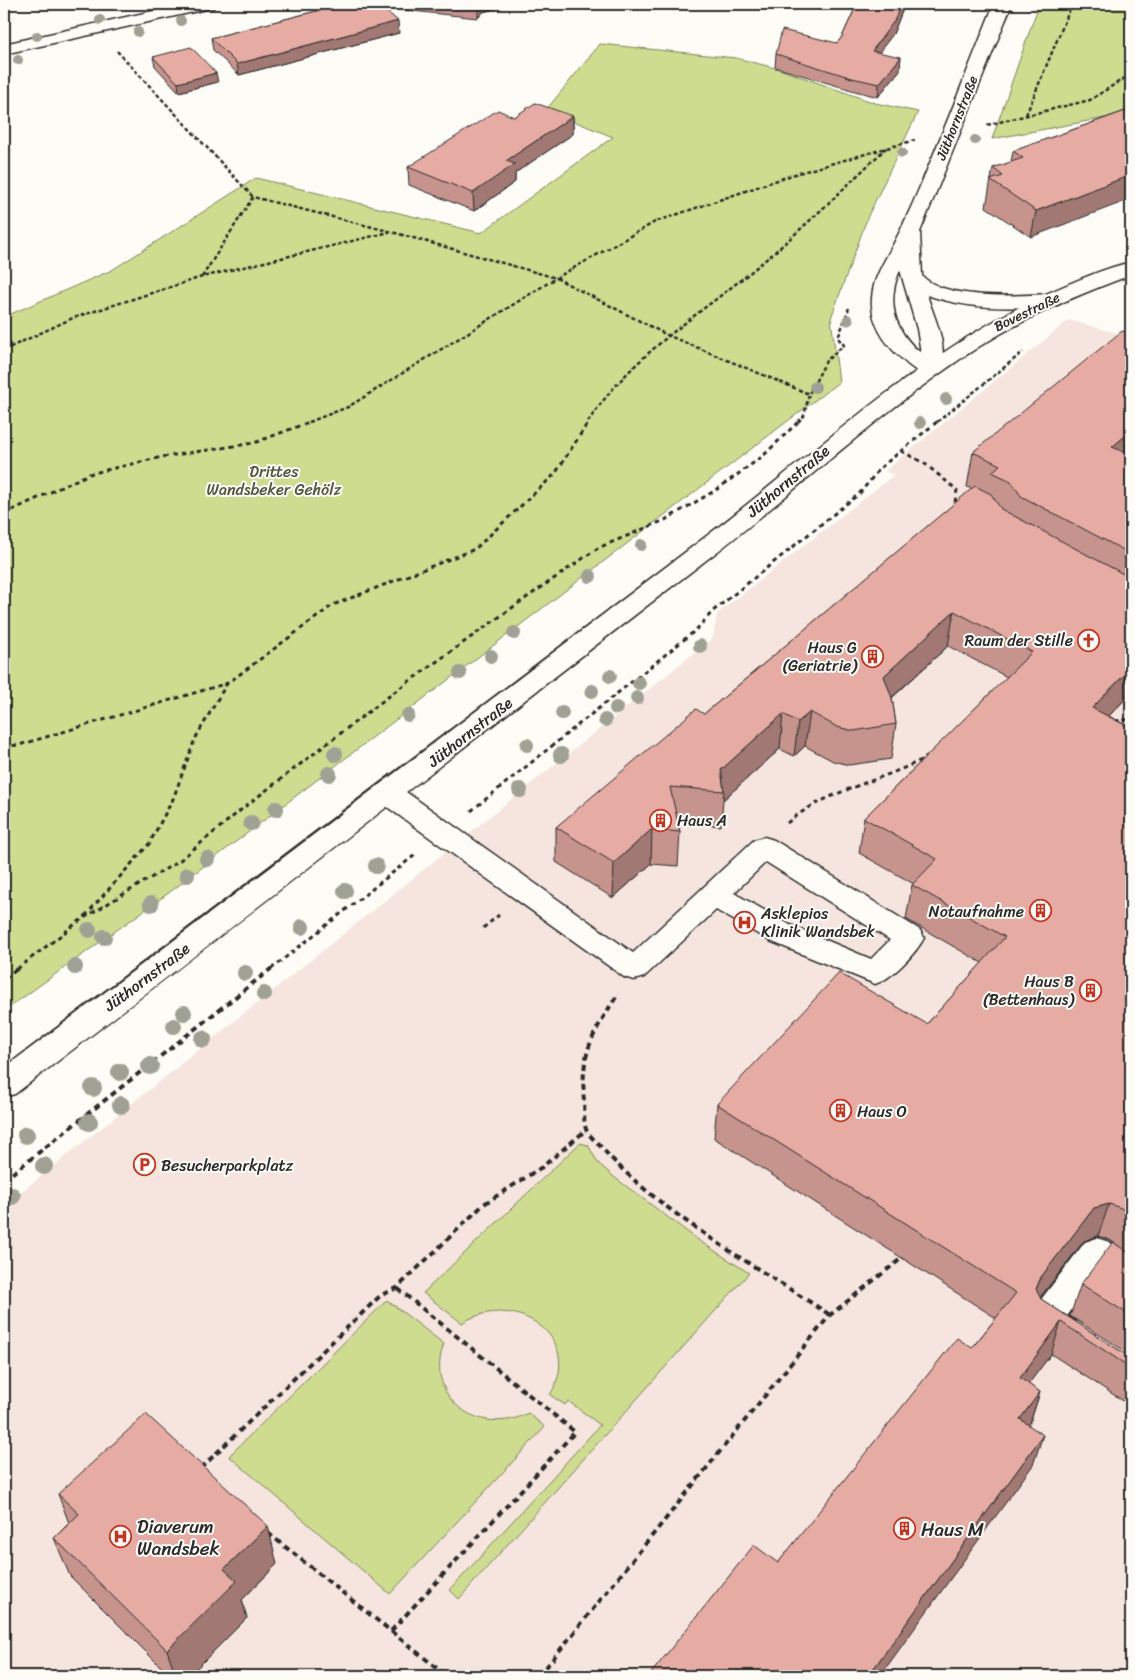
<svg xmlns="http://www.w3.org/2000/svg" width="1135" height="1680" font-family="Sriracha,sans-serif">
  <style>
    .built { fill: #f6e4de }
    .green { fill: #cedc8f; stroke: #7c845d }
    .lines { fill: none; stroke-linecap: round; stroke-linejoin: round }
    .minor-casing { stroke: #2b2b2b; stroke-width: 3 }
    .major-casing { stroke: #2b2b2b; stroke-width: 3 }
    .path-far2 { stroke: #2b2b2b; stroke-width: 2.5; stroke-dasharray: 4 2.5; stroke-linecap: butt }
    .path-far1 { stroke: #2b2b2b; stroke-width: 3; stroke-dasharray: 4.5 4; stroke-linecap: butt }
    .path { stroke: #2b2b2b; stroke-width: 4; stroke-dasharray: 6 4.5; stroke-linecap: butt }
    .minor { fill: #fdfcf7; fill-rule: evenodd }
    .major { fill: #fdfcf7; fill-rule: evenodd }
    .tree { fill: #a0a195 }
    .wall { fill: #c6948d; stroke: #2b2b2b }
    .shaded-wall { fill: #a17873; stroke: #2b2b2b }
    .building { fill: #e6aca4; stroke: #2b2b2b }
    .labels { text-anchor: middle; dominant-baseline: central; stroke-width: 4; stroke-linejoin: round; paint-order: stroke }
    .far-street-label { font-size: 14px; fill: #2b2b2b; stroke: #fdfcf7 }
    .park-label { font-size: 16px; fill: #545744; stroke: #fdfcf7 }
    .street-label { font-size: 16px; fill: #2b2b2b; stroke: #fdfcf7 }
    .poi-label { font-size: 16px; fill: #2b2b2b; stroke: #fdfcf7; text-anchor: end }
    .near-poi-label { font-size: 19px; fill: #2b2b2b; stroke: #fdfcf7; text-anchor: start }
  </style>
  <rect width="100%" height="100%" fill="#fdfcf7"/>
  <filter id="ink" filterUnits="userSpaceOnUse"><feTurbulence type="fractalNoise" baseFrequency=".02" numOctaves="2"/><feDisplacementMap in="SourceGraphic" scale="10" xChannelSelector="R" yChannelSelector="G"/><feConvolveMatrix kernelMatrix="1 2 1 2 8 2 1 2 1" color-interpolation-filters="sRGB"/></filter>
  <g filter="url(#ink)">
    <polygon class="built" points="1069,320 1131,337 1131,1676 4,1676 4,1206 713,638 717,614 894,475 885,471"/>
    <g class="green">
      <polygon points="1039,4 1131,4 1131,113 992,139"/>
      <polygon points="600,44 736,58 779,69 875,103 918,112 868,216 831,318 839,382 170,892 4,1011 4,317 112,270 256,178 481,233 613,137 546,110"/>
      <path d="M580 1143 588 1145 598 1163 614 1177 701 1242 749 1273 459 1599 450 1590 600 1425 568 1401 565 1405 550 1395C586 1337 514 1290 462 1323L423 1293Z"/>
      <path d="M387 1300 444 1344C423 1399 481 1438 528 1413L545 1427 390 1594 229 1456Z"/>
    </g>
    <g class="lines">
      <defs>
        <g id="minor">
          <polygon points="185,4 216,4 213,8 207,9 4,54 4,44"/>
          <path d="M994 4H1012L920 232 922 276C946 300 1015 296 1047 294L1054 296 1057 300 1054 304 1047 306C1006 309 967 309 927 295 934 318 952 351 937 374 922 377 911 368 901 358 884 343 870 321 872 298 873 276 887 258 896 239 902 228 907 216 912 205 941 139 967 71 994 4ZM900 270 917 329 921 353C894 331 886 302 900 270Z"/>
          <path d="M389 784 399 787 633 953 754 840 764 837 774 840 920 930 924 938C916 953 892 979 875 984L770 941 716 910 644 977 634 980 624 977 379 801 376 794 379 787ZM766 862 890 940 871 959 790 925 734 893Z"/>
          <path d="M1097 1238 1109 1242 1131 1257V1289L1119 1285 1101 1272 1067 1316 1075 1321 1080 1332 1075 1343 1063 1347C1048 1341 1035 1335 1028 1320L1033 1310 1085 1242Z"/>
        </g>
        <path id="major" d="M1131 262V275C1079 294 1028 316 980 346 882 409 798 490 705 561 475 738 246 917 15 1094L4 1097V1068C237 894 468 717 700 541 814 455 916 355 1046 294 1073 282 1102 269 1131 262Z"/>
      </defs>
      <use href="#minor" class="minor-casing"/>
      <use href="#major" class="major-casing"/>
      <g class="path-far2">
        <polyline points="117,51 253,197 392,232 556,278 667,335 809,394 826,361 844,345 838,338 849,308"/>
        <polyline points="1026,115 1072,4"/>
        <polyline points="987,125 1090,100 1131,74"/>
        <polyline points="253,197 202,277 390,232"/>
        <polyline points="4,350 73,318 202,277"/>
        <polyline points="309,422 348,407 556,278 655,222 795,174 915,140"/>
        <path d="M588 422C631 355 698 316 758 266 803 229 844 188 886 148"/>
        <polyline points="798,422 804,416 809,394"/>
        <polyline points="937,422 1023,352"/>
      </g>
      <g class="path-far1">
        <polyline points="901,451 924,463 957,490 955,502"/>
        <polyline points="4,514 89,474 162,457 254,443 312,421"/>
        <polyline points="1115,721 1131,719"/>
        <polyline points="4,746 19,745 228,683 333,605 475,549 555,474 589,421"/>
        <polyline points="471,811 696,630 713,611 860,493 880,468 938,421"/>
        <path d="M787 823C828 789 881 782 927 757"/>
        <polyline points="85,916 149,844 173,799 195,739 227,683"/>
        <polyline points="483,928 499,915"/>
        <polyline points="17,969 82,919 179,861 247,805 397,690 516,605 598,548 665,520 716,490 763,456 799,421"/>
        <polyline points="271,969 415,855"/>
      </g>
      <g class="path">
        <polyline points="4,979 18,968"/>
        <path d="M616 997C590 1038 581 1053 584 1103 585 1111 583 1122 586 1129 588 1135 597 1142 601 1147 659 1213 756 1266 830 1315"/>
        <polyline points="4,1180 272,968"/>
        <polyline points="201,1468 381,1295 397,1288 484,1204 542,1167 586,1130"/>
        <polyline points="268,1533 447,1676"/>
        <polyline points="391,1631 575,1432 397,1288"/>
        <polyline points="539,1676 830,1315 902,1258"/>
      </g>
      <use href="#minor" class="minor"/>
      <use href="#major" class="major"/>
    </g>
    <g class="tree">
      <circle cx="100" cy="20" r="5"/>
      <circle cx="181" cy="21" r="5"/>
      <circle cx="138" cy="32" r="5"/>
      <circle cx="37" cy="36" r="5"/>
      <circle cx="18" cy="60" r="5"/>
      <circle cx="975" cy="140" r="5"/>
      <circle cx="902" cy="153" r="5"/>
      <circle cx="848" cy="320" r="5.5"/>
      <circle cx="815" cy="387" r="6"/>
      <circle cx="946" cy="399" r="6"/>
      <circle cx="920" cy="423" r="6"/>
      <circle cx="641" cy="545" r="6"/>
      <circle cx="590" cy="576" r="7"/>
      <circle cx="514" cy="633" r="7"/>
      <circle cx="700" cy="646" r="7"/>
      <circle cx="491" cy="656" r="7"/>
      <circle cx="460" cy="673" r="7"/>
      <circle cx="610" cy="676" r="7"/>
      <circle cx="639" cy="683" r="7"/>
      <circle cx="592" cy="691" r="7"/>
      <circle cx="637" cy="698" r="7"/>
      <circle cx="616" cy="708" r="7"/>
      <circle cx="562" cy="713" r="7"/>
      <circle cx="408" cy="715" r="7"/>
      <circle cx="605" cy="720" r="7"/>
      <circle cx="527" cy="745" r="7"/>
      <circle cx="335" cy="754" r="8"/>
      <circle cx="561" cy="755" r="8"/>
      <circle cx="329" cy="774" r="8"/>
      <circle cx="520" cy="790" r="8"/>
      <circle cx="276" cy="809" r="8"/>
      <circle cx="251" cy="823" r="8"/>
      <circle cx="207" cy="859" r="8"/>
      <circle cx="376" cy="866" r="8"/>
      <circle cx="187" cy="875" r="8"/>
      <circle cx="345" cy="891" r="8"/>
      <circle cx="151" cy="904" r="8"/>
      <circle cx="302" cy="927" r="8"/>
      <circle cx="89" cy="930" r="8"/>
      <circle cx="104" cy="937" r="8"/>
      <circle cx="75" cy="967" r="8"/>
      <circle cx="245" cy="973" r="8"/>
      <circle cx="264" cy="994" r="8"/>
      <circle cx="184" cy="1013" r="8"/>
      <circle cx="174" cy="1026" r="8"/>
      <circle cx="203" cy="1039" r="9"/>
      <circle cx="150" cy="1066" r="9"/>
      <circle cx="120" cy="1072" r="9"/>
      <circle cx="93" cy="1088" r="9"/>
      <circle cx="121" cy="1105" r="9"/>
      <circle cx="89" cy="1122" r="9"/>
      <circle cx="26" cy="1135" r="9"/>
      <circle cx="44" cy="1166" r="9"/>
      <circle cx="12" cy="1196" r="9"/>
    </g>
    <g class="wall">
      <polygon points="344,4 509,4 509,5 483,12 478,18 383,8 399,33 239,75 213,50 211,38"/>
      <polygon points="857,4 905,4 893,34 879,52 900,70 878,97 851,90 775,67 776,54 837,43 842,37"/>
      <polygon points="153,57 218,82 179,92 155,66"/>
      <polygon points="1131,109 1031,237 986,207 993,168 1011,162 1013,151"/>
      <polygon points="573,116 573,134 515,173 515,182 474,211 409,185 408,167"/>
      <polygon points="1131,333 1131,693 1109,716 1131,728 1131,1255 1110,1240 1098,1236 1084,1241 1040,1297 1041,1299 1131,1358 1131,1406 1051,1354 1028,1384 1040,1392 1030,1423 1028,1425 1033,1465 778,1563 972,1348 996,1318 714,1138 717,1104 927,1024 982,963 906,919 912,885 914,884 859,853 864,818 1007,677 948,646 892,698 896,724 891,759 849,765 833,761 805,746 794,756 780,749 723,800 721,826 678,822 680,832 678,866 651,864 613,898 556,862 556,827 704,714 972,489 967,487 973,452"/>
      <polygon points="1130,1254 1131,1255 1131,1355 1070,1316 1081,1284"/>
      <polygon points="58,1494 277,1564 242,1600 247,1618 189,1676 170,1676 70,1576 54,1538 69,1523"/>
    </g>
    <g class="shaded-wall">
      <polygon points="481,4 509,4 509,5 483,12 478,18 478,7"/>
      <polygon points="902,4 905,4 893,34 871,63 872,51"/>
      <polygon points="398,21 399,33 239,75 237,64"/>
      <polygon points="901,57 900,70 878,97 879,84"/>
      <polygon points="216,73 218,82 179,92 178,83"/>
      <polygon points="573,116 573,134 515,173 515,182 474,211 473,193 506,161"/>
      <polygon points="1131,175 1131,199 1031,237 1036,211"/>
      <polygon points="1131,431 1131,458 1112,447"/>
      <polygon points="954,611 948,646 878,710 884,676"/>
      <polygon points="1131,668 1131,693 1083,743 1092,708"/>
      <polygon points="810,712 805,746 794,756 798,722"/>
      <polygon points="783,714 780,749 723,800 724,791 721,770"/>
      <polygon points="652,829 651,864 613,898 614,863"/>
      <polygon points="1109,1204 1098,1236 1084,1241 1031,1309 1036,1289 1041,1277 1094,1208"/>
      <polygon points="1061,1322 1051,1354 1010,1409 1020,1378"/>
      <polygon points="1040,1392 1030,1423 1010,1450 1020,1419"/>
      <polygon points="1043,1435 1033,1465 880,1676 868,1676"/>
      <polygon points="268,1526 277,1564 242,1600 247,1618 189,1676 176,1676 167,1650 224,1569"/>
    </g>
    <g class="building">
      <polygon points="344,4 378,4 398,21 237,64 211,38"/>
      <polygon points="443,4 481,4 478,7"/>
      <polygon points="857,4 902,4 894,21 872,51 901,57 879,84 852,78 776,54 782,30 837,43 842,37"/>
      <polygon points="191,47 216,73 178,83 153,57"/>
      <polygon points="535,103 573,116 506,161 515,164 473,193 408,167 498,110 514,117"/>
      <polygon points="1131,109 1131,175 1036,211 990,180 1003,176 993,168 1023,158 1013,151"/>
      <polygon points="1122,331 1131,333 1131,431 1112,447 1131,455 1131,554 1021,496 1011,481 992,472 1000,465 973,452"/>
      <polygon points="975,486 991,494 1001,509 1131,578 1131,668 1092,708 1131,728 1131,1215 1121,1208 1109,1204 1094,1208 1041,1277 1036,1289 1041,1299 1131,1358 1131,1368 1061,1322 1020,1378 1040,1392 1020,1419 1043,1435 868,1676 649,1676 754,1545 778,1563 957,1338 972,1348 1016,1293 717,1104 839,973 927,1024 1005,937 912,885 937,859 864,818 1032,652 954,611 884,676 892,698 896,724 854,731 837,727 810,712 798,722 783,714 721,770 724,791 670,787 680,832 652,829 614,863 556,827 696,709 704,714"/>
      <polygon points="1113,1242 1131,1255 1131,1316 1081,1284"/>
      <polygon points="146,1414 268,1526 224,1569 237,1581 167,1650 54,1538 79,1514 58,1494"/>
    </g>
  </g>
  <defs>
    <symbol id="church-ring" viewBox="-11 -11 22 22"><circle r="9.5" fill="#fdfcf7" stroke="#c8321e" stroke-width="1.5"/><path d="M-1.2-6h2.4v3.5h3.3v2.4h-3.3V6h-2.4V-.1h-3.3v-2.4h3.3Z" fill="#c8321e"/></symbol>
    <symbol id="building-ring" viewBox="-11 -11 22 22"><circle r="9.5" fill="#fdfcf7" stroke="#c8321e" stroke-width="1.5"/><path d="M-4-6H4V6H1V3H-1V6H-4ZM-2.5-4.3h1.7v1.8h-1.7ZM.8-4.3h1.7v1.8H.8ZM-2.5-1h1.7V.8h-1.7ZM.8-1h1.7V.8H.8Z" fill="#c8321e"/></symbol>
    <symbol id="hospital-ring" viewBox="-11 -11 22 22"><circle r="9.5" fill="#fdfcf7" stroke="#c8321e" stroke-width="1.5"/><path d="M-5-5h3v3.5h4V-5h3V5h-3V1.5h-4V5h-3Z" fill="#c8321e"/></symbol>
    <symbol id="parking-ring" viewBox="-11 -11 22 22"><circle r="9.5" fill="#fdfcf7" stroke="#c8321e" stroke-width="1.5"/><path d="M-3.5-5.5H1a3.5 3.5 0 0 1 0 7H-1V5.5H-3.5ZM-1-3.4V-.6H.8a1.4 1.4 0 0 0 0-2.8Z" fill="#c8321e"/></symbol>
  </defs>
  <g fill-rule="evenodd">
    <use href="#church-ring" x="1076" y="628" width="25" height="25"/>
    <use href="#building-ring" x="860" y="644" width="25" height="25"/>
    <use href="#building-ring" x="648" y="808" width="25" height="25"/>
    <use href="#building-ring" x="1028" y="898" width="25" height="25"/>
    <use href="#hospital-ring" x="732" y="910" width="25" height="25"/>
    <use href="#building-ring" x="1078" y="978" width="25" height="25"/>
    <use href="#building-ring" x="828" y="1098" width="25" height="25"/>
    <use href="#parking-ring" x="132" y="1152" width="25" height="25"/>
    <use href="#building-ring" x="892" y="1516" width="25" height="25"/>
    <use href="#hospital-ring" x="108" y="1524" width="25" height="25"/>
  </g>
  <g class="labels">
    <g class="far-street-label">
      <text transform="translate(957 118) rotate(-68)">Jüthornstraße</text>
      <text transform="translate(1027 312) rotate(-26)">Bovestraße</text>
    </g>
    <g class="park-label">
      <text x="274" y="471">Drittes<tspan x="274" dy="18">Wandsbeker Gehölz</tspan></text>
    </g>
    <g class="street-label">
      <text transform="translate(788 481) rotate(-40)">Jüthornstraße</text>
      <text transform="translate(470 732) rotate(-38)">Jüthornstraße</text>
      <text transform="translate(147 977) rotate(-37)">Jüthornstraße</text>
    </g>
    <g class="poi-label">
      <text x="1073" y="640">Raum der Stille</text>
      <text x="857" y="647">Haus G<tspan x="857" dy="18">(Geriatrie)</tspan></text>
      <text x="677" y="820" text-anchor="start">Haus A</text>
      <text x="1024" y="911">Notaufnahme</text>
      <text x="761" y="913" text-anchor="start">Asklepios<tspan x="761" dy="18">Klinik Wandsbek</tspan></text>
      <text x="1074" y="981">Haus B<tspan x="1074" dy="18">(Bettenhaus)</tspan></text>
      <text x="857" y="1111" text-anchor="start">Haus O</text>
      <text x="161" y="1165" text-anchor="start">Besucherparkplatz</text>
    </g>
    <g class="near-poi-label">
      <text x="137" y="1526">Diaverum<tspan x="137" dy="22">Wandsbek</tspan></text>
      <text x="921" y="1529">Haus M</text>
    </g>
  </g>
  <rect width="1135" height="1680" fill="none" stroke="#fdfcf7" stroke-width="20"/>
  <rect x="10" y="10" width="1115" height="1660" fill="none" stroke="#2b2b2b" stroke-width="2" filter="url(#ink)"/>
</svg>
